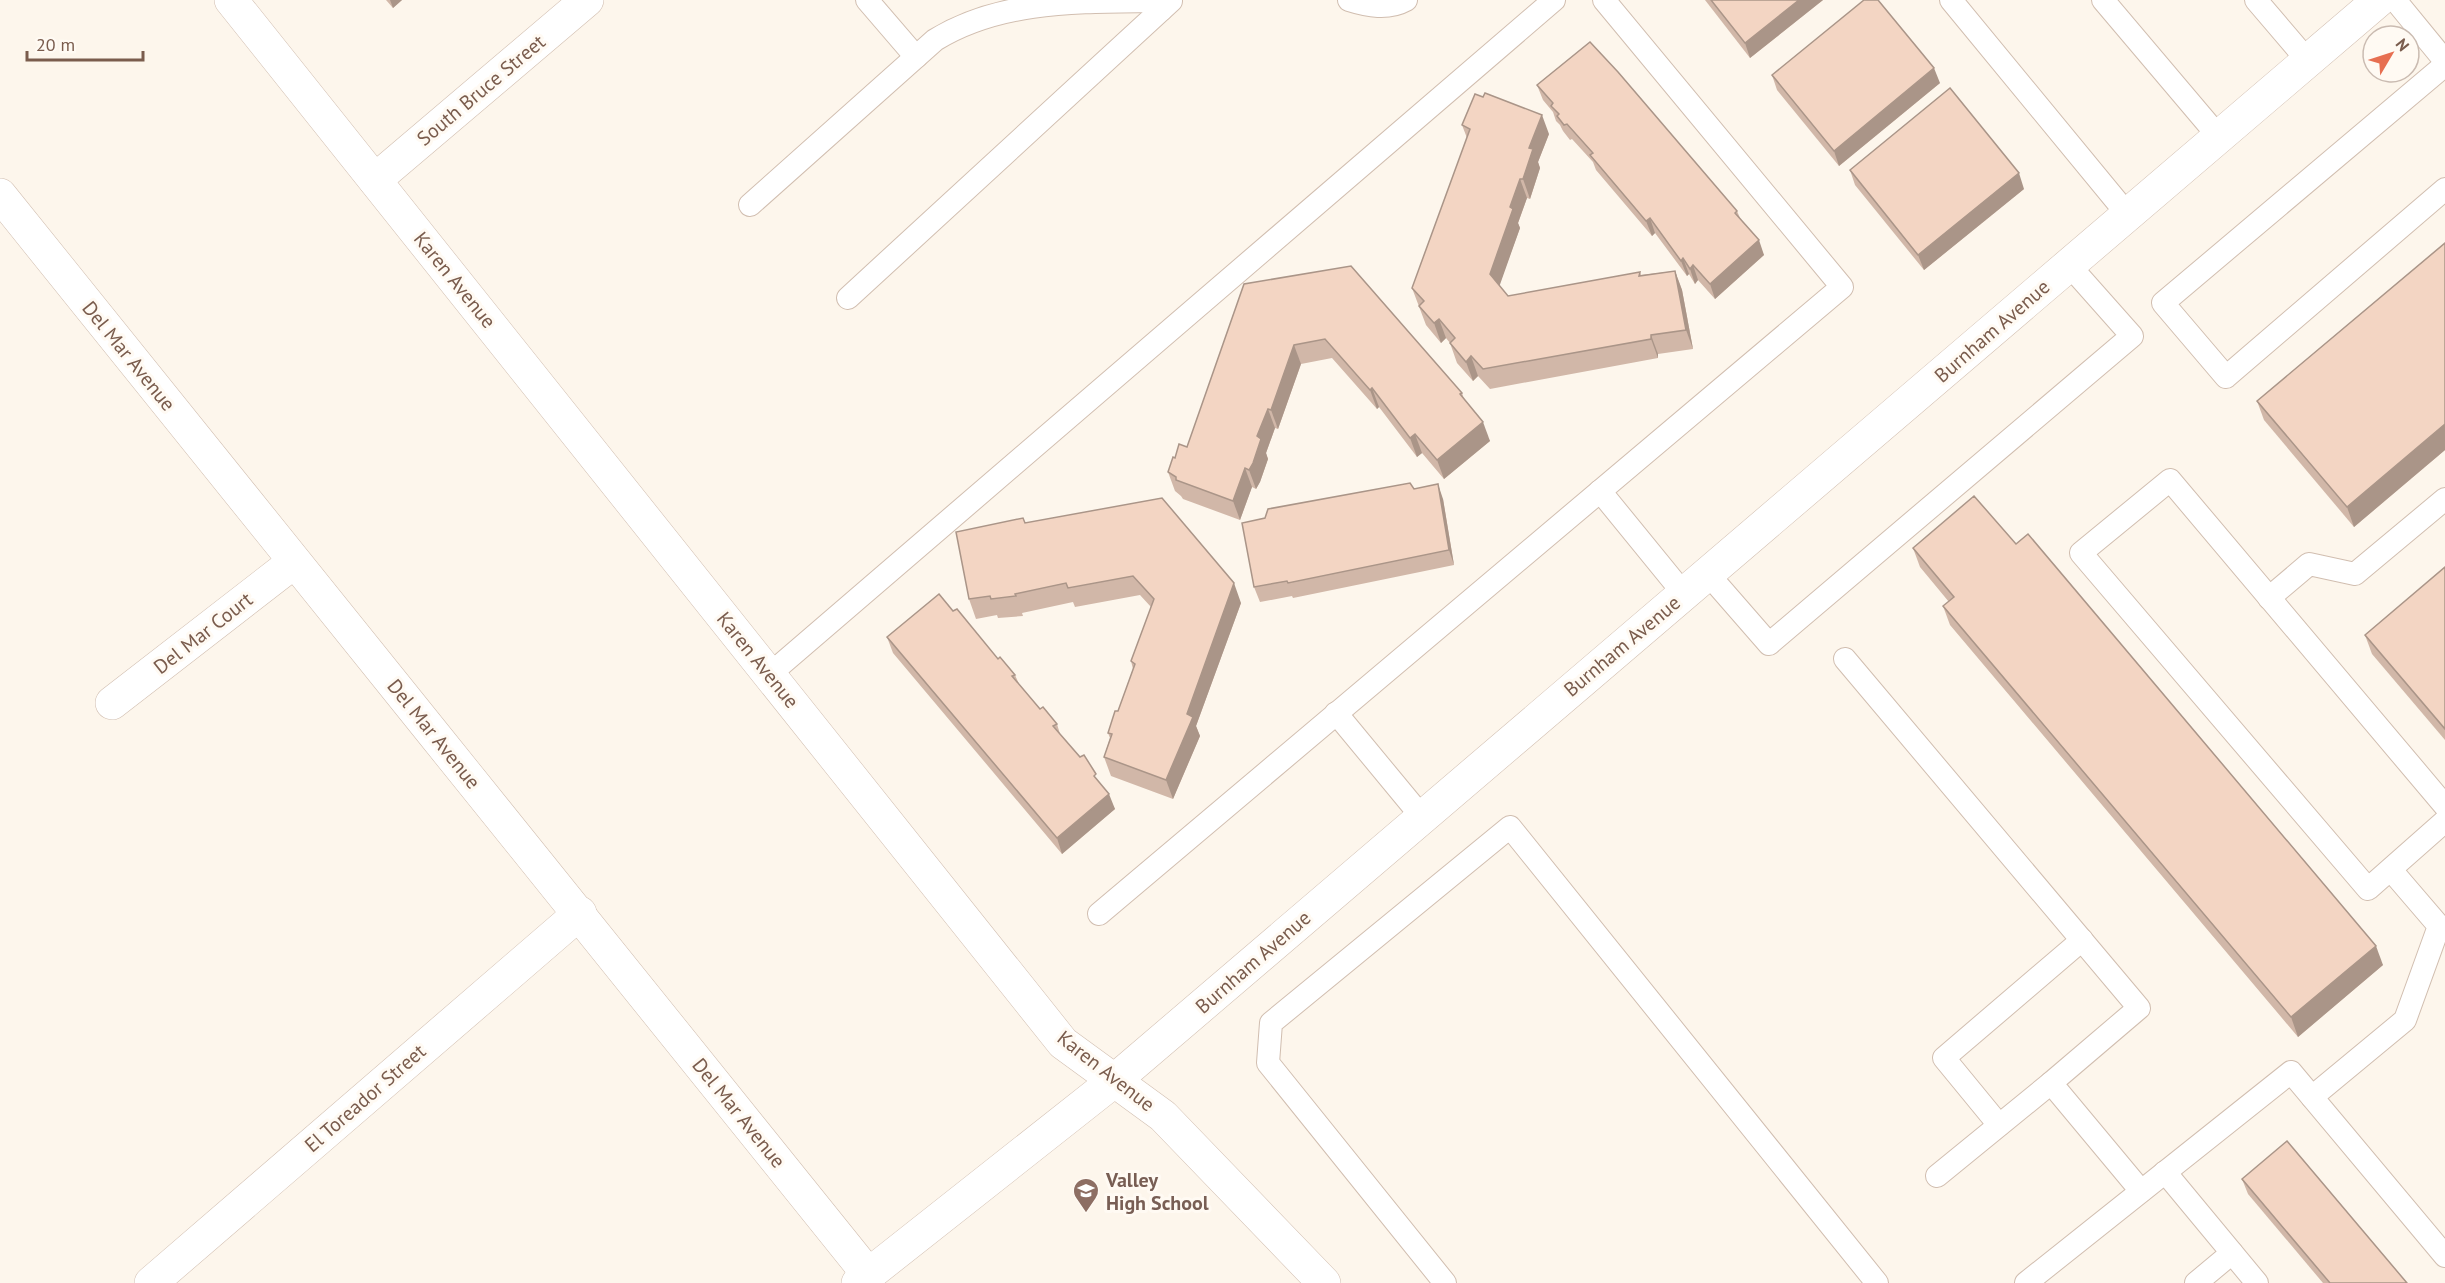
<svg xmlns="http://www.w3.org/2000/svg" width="2445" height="1283" font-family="'PT Sans',sans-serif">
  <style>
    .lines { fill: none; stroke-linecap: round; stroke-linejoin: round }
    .service-casing { stroke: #d1beb0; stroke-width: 24 }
    .minor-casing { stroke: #d1beb0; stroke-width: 34 }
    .tertiary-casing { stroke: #d1beb0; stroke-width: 34 }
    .service { stroke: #fff; stroke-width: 22 }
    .minor { stroke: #fff; stroke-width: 33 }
    .tertiary { stroke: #fff; stroke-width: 33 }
    .wall { fill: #d1b7a8 }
    .shaded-wall { fill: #aa9588 }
    .building { fill: #f3d5c3; stroke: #aa9588; stroke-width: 1.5 }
    .labels { text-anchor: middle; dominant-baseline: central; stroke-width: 6; stroke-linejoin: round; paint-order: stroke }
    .street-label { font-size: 20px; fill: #7a5c4d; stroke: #fffaf3 }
    .education-label { font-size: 20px; font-weight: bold; fill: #785e54; stroke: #fffaf3; text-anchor: start }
  </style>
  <rect width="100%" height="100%" fill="#fdf6ec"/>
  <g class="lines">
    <defs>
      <g id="service">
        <polyline points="867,0 916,57"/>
        <path d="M1349 0C1368 6 1388 10 1406 0"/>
        <polyline points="1951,0 2128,215"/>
        <polyline points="2103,0 2219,137"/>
        <polyline points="2256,0 2308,61"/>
        <polyline points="2395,0 2445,61"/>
        <polyline points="2445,65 2163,303 2226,377 2445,189"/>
        <path d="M750 205 935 40C1000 0 1078 2 1153 1L1161 10"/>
        <polyline points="848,298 1171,1"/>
        <polyline points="1600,491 1684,594"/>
        <polyline points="1708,574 1769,644 2132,336 2069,265"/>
        <polyline points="2269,598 2309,564 2355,574 2445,499"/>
        <polyline points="1845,659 2139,1008 2051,1083 2141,1191"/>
        <polyline points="770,674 1554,0"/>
        <polyline points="1336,713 1422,817"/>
        <polyline points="2445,806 2170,480 2081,553 2368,889 2445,821"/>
        <polyline points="1099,914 1842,287 1604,0"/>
        <polyline points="2312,1097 2405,1020 2439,926 2391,870"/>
        <polyline points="1999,1125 1944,1058 2082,940"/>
        <polyline points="2165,1172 2257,1283"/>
        <polyline points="1937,1176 2051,1083"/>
        <polyline points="1445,1283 1268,1063 1271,1023 1510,827 1877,1283"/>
        <polyline points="2026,1283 2291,1072 2445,1256"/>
        <polyline points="2196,1283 2232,1253"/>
      </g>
      <g id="minor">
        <polyline points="375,180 587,0"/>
        <path d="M0 195C288 556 580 913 868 1274"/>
        <polyline points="112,703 294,562"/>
        <polyline points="151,1283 580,913"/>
      </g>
      <g id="tertiary">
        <polyline points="231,0 1063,1043 1163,1116 1324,1283"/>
        <polyline points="858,1283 1115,1080 2379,0"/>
      </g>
    </defs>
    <use href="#service" class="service-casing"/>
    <use href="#minor" class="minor-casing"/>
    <use href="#tertiary" class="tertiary-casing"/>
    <use href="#service" class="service"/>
    <use href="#minor" class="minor"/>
    <use href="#tertiary" class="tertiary"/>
  </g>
  <g class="wall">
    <polygon points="386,0 402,0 393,8"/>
    <polygon points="1705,0 1823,0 1750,58"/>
    <polygon points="1772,75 1940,83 1839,166 1777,90"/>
    <polygon points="1537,85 1737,211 1740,218 1764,255 1715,299 1698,280 1695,284 1689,274 1687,276 1655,233 1652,236 1596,170 1593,162 1572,139 1570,140 1563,131 1560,125 1556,121 1553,112 1543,100"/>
    <polygon points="1462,125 1549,134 1538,162 1540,168 1530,199 1527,198 1518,223 1520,228 1499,285 1508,296 1640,272 1641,275 1675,271 1682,290 1693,349 1658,354 1658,358 1490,389 1478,376 1473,381 1457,363 1450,343 1446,338 1441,343 1426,325 1412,288 1467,138"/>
    <polygon points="1850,170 2024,189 1924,270 1855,185"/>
    <polygon points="2445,243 2445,450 2354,527 2264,420 2257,401"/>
    <polygon points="1244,284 1462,393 1464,399 1490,441 1444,479 1422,453 1417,457 1379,407 1377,409 1332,358 1301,364 1278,429 1275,428 1266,453 1268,459 1260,482 1256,489 1252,487 1240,520 1183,499 1181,496 1175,491 1168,472 1175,458 1187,447"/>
    <polygon points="1414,489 1443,499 1454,565 1293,598 1292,596 1260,602 1254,587"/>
    <polygon points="1023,518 1025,523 1241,603 1196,726 1200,736 1173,799 1111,776 1104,757 1110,738 1108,733 1118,711 1133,669 1131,661 1151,607 1140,595 1075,607 1073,602 1022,613 1023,616 998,618 997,615 976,619 969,599"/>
    <polygon points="1913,548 2383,965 2298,1037 1950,625 1943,606 1949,602 1920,567"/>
    <polygon points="2445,567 2445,740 2372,654 2365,635"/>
    <polygon points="953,611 998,659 1015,675 1019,684 1040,709 1057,724 1060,734 1100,783 1115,809 1062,854 893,653 887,637"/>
    <polygon points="2242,1179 2407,1283 2323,1283 2248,1194"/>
  </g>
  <g class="shaded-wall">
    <polygon points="390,0 402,0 393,8"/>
    <polygon points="1799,0 1823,0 1750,58 1745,43"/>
    <polygon points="1934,68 1940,83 1839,166 1834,151"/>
    <polygon points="1542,115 1549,134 1538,162 1540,168 1530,199 1523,179 1529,148"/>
    <polygon points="2019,173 2024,189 1924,270 1918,255"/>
    <polygon points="1520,179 1527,198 1518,223 1520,228 1497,293 1490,274 1510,207"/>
    <polygon points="1650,218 1655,233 1652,236 1646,221"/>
    <polygon points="1759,240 1764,255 1715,299 1710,284"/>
    <polygon points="1683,258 1689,274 1687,276 1681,261"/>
    <polygon points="1693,265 1698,280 1695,284 1690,269"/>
    <polygon points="1675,271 1682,290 1693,349 1686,330"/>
    <polygon points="1439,319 1446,338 1441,343 1434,323"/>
    <polygon points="1651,335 1658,354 1658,358 1651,339"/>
    <polygon points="1294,345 1301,364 1278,429 1271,410"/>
    <polygon points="1471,356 1478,376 1473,381 1466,362"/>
    <polygon points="1372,388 1379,407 1377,409 1370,390"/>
    <polygon points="1268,409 1275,428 1266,453 1268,459 1260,482 1256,489 1249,470 1257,436"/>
    <polygon points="1483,422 1490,441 1444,479 1437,460"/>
    <polygon points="2445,424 2445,450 2354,527 2347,507"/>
    <polygon points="1415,434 1422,453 1417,457 1410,438"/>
    <polygon points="1245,468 1252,487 1240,520 1233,501"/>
    <polygon points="1438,484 1443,499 1454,565 1449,550"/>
    <polygon points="1234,583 1241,603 1196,726 1200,736 1173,799 1166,780 1187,714"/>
    <polygon points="1109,794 1115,809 1062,854 1057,838"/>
    <polygon points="2376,946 2383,965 2298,1037 2291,1017"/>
  </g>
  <g class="building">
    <polygon points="1711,0 1799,0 1745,43"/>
    <polygon points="1864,0 1878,0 1934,68 1834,151 1772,75"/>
    <polygon points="1590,42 1618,72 1737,211 1735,213 1759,240 1710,284 1693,265 1690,269 1683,258 1681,261 1650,218 1646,221 1590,155 1593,153 1567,124 1564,125 1557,116 1559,114 1551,106 1553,103 1537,85"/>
    <polygon points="1950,88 2019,173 1918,255 1850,170"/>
    <polygon points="1485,93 1542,115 1529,148 1533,149 1523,179 1520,179 1510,207 1513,209 1490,274 1508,296 1640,272 1639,276 1675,271 1686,330 1651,335 1651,339 1483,369 1471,356 1466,362 1450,343 1455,338 1439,319 1434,323 1419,306 1424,301 1412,288 1470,129 1462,125 1475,94 1483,97"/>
    <polygon points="2445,243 2445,424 2347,507 2257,401"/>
    <polygon points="1351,266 1462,393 1460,394 1483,422 1437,460 1415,434 1410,438 1372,388 1370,390 1325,339 1294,345 1271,410 1268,409 1257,436 1261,439 1253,463 1249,470 1245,468 1233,501 1176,480 1176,477 1168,472 1173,457 1175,458 1179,444 1187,447 1244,284"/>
    <polygon points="1410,483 1414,489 1438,484 1449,550 1288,583 1287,581 1254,587 1242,523 1265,518 1268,509"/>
    <polygon points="1974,496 2016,544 2028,534 2376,946 2291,1017 1943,606 1954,597 1913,548"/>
    <polygon points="1162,498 1234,583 1187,714 1193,717 1166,780 1104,757 1112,734 1108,733 1115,711 1118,711 1135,664 1131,661 1154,599 1133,576 1068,588 1066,583 1015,594 1016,596 991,599 990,596 969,599 956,532 1023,518 1025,523"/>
    <polygon points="2445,567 2445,729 2365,635"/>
    <polygon points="939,594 953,611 957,609 998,659 1000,657 1015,675 1012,676 1040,709 1043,707 1057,724 1053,726 1080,757 1084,755 1096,774 1094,776 1109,794 1057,838 887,637"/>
    <polygon points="2287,1141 2407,1283 2330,1283 2242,1179"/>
  </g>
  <defs>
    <symbol id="school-pin" viewBox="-11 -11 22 30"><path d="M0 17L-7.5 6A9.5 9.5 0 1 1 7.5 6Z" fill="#8d6e63" stroke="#fffaf3"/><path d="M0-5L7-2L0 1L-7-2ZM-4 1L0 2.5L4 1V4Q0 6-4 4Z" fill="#fff"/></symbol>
  </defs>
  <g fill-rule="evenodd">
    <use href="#school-pin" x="1071" y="1176" width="30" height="40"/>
  </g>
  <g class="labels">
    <g class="street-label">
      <text transform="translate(481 90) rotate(-40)">South Bruce Street</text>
      <text transform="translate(455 280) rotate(51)">Karen Avenue</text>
      <text transform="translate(1992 331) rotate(-41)">Burnham Avenue</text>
      <text transform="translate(129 356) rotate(51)">Del Mar Avenue</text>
      <text transform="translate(203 633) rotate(-38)">Del Mar Court</text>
      <text transform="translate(1622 646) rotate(-40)">Burnham Avenue</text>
      <text transform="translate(758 660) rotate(51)">Karen Avenue</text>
      <text transform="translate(434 734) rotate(51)">Del Mar Avenue</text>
      <text transform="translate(1253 962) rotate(-41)">Burnham Avenue</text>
      <text transform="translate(1106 1071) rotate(38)">Karen Avenue</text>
      <text transform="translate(365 1098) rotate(-41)">El Toreador Street</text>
      <text transform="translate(739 1113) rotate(51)">Del Mar Avenue</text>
    </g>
    <g class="education-label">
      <text x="1106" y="1180">Valley<tspan x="1106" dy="23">High School</tspan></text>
    </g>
  </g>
  <g transform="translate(2391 54) rotate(51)"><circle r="28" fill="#fffaf3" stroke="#cabbb1" stroke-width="1.5"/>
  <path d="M0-4.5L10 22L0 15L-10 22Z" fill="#e76f51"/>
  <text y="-9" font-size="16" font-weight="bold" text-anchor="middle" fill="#7a5c4d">N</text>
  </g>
  <path d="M27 51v9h116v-9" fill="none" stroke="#7a5c4d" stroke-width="3"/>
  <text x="36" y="51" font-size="18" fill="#7a5c4d" stroke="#fffaf3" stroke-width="4.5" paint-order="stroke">20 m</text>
</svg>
